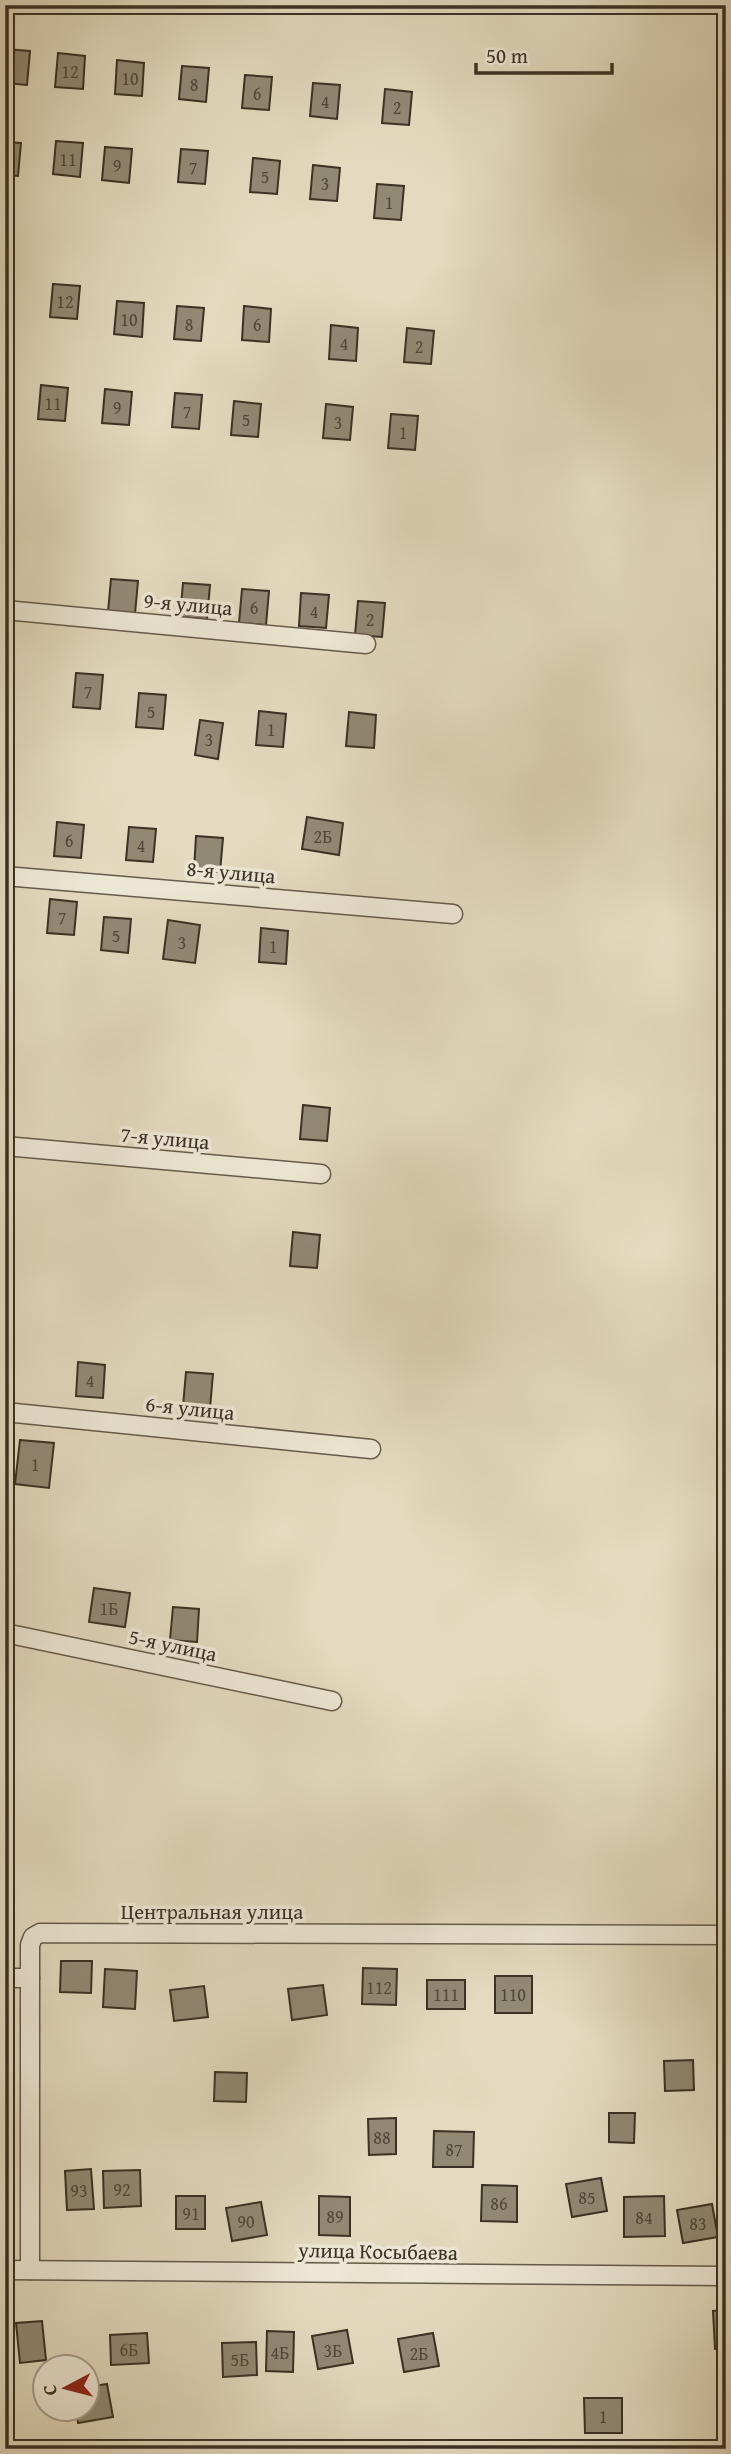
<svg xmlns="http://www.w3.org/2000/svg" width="731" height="2454" font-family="'Gentium Book Plus',serif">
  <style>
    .building { fill: #928975; stroke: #3b3124; stroke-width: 2 }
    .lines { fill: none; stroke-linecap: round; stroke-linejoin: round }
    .minor-casing { stroke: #655b4b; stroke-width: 21 }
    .minor { stroke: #ede7d5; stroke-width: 18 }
    .labels { text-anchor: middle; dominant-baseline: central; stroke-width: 7; stroke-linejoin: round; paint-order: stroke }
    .number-label { font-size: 18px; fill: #514738 }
    .street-label { font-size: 21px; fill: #3b3124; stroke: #ede7d5 }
  </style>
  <rect width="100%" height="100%" fill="#e3dabf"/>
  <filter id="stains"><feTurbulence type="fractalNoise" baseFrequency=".00286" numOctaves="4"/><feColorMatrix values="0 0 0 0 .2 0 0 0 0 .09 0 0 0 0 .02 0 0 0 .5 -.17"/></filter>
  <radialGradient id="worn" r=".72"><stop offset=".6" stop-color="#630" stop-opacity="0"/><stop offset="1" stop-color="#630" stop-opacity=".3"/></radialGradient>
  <g class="building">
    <polygon points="5,49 30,51 27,85 5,83"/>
    <polygon points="58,53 85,56 83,89 55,87"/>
    <polygon points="117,60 144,63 142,96 115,94"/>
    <polygon points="182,66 209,68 206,102 179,99"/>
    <polygon points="245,75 272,77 269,110 242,108"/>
    <polygon points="313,83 340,85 337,119 310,116"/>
    <polygon points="385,89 412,92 409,125 382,123"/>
    <polygon points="56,141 83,143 80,177 53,174"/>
    <polygon points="5,142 21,143 18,176 5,175"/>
    <polygon points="105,147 132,149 129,183 102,180"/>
    <polygon points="181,149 208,151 205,184 178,182"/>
    <polygon points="253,158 280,161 277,194 250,192"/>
    <polygon points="313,165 340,168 337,201 310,199"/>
    <polygon points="377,184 404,186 401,220 374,218"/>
    <polygon points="53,284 80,286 77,319 50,317"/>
    <polygon points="117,301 144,303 142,337 114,334"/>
    <polygon points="177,306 204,308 201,341 174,339"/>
    <polygon points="244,306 271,309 269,342 242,340"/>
    <polygon points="331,325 358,328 356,361 329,359"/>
    <polygon points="407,328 434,331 431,364 404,362"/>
    <polygon points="41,385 68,388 65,421 38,419"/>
    <polygon points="105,389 132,392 129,425 102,423"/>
    <polygon points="175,393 202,395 199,429 172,427"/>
    <polygon points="234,401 261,404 258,437 231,435"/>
    <polygon points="326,404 353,407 350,440 323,438"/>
    <polygon points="391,414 418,416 415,450 388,448"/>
    <polygon points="111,579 138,581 135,614 108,612"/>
    <polygon points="183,583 210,585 207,619 180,617"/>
    <polygon points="242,589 269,591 266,625 239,623"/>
    <polygon points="301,593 329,595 326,628 299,626"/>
    <polygon points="358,601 385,603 382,637 355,635"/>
    <polygon points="76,673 103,675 100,709 73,707"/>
    <polygon points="139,693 166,695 163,729 136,727"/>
    <polygon points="259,711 286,714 283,747 256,745"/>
    <polygon points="349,712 376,715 374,748 346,746"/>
    <polygon points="200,720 223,723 218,759 195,755"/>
    <polygon points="307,817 343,823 339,855 302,849"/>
    <polygon points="57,822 84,825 81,858 54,856"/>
    <polygon points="129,827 156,829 153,862 126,860"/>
    <polygon points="196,836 223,838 220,872 194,870"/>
    <polygon points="50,899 77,902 74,935 47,933"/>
    <polygon points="104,917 131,919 128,953 101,950"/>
    <polygon points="168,920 200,925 195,963 163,959"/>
    <polygon points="261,928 288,931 286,964 259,962"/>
    <polygon points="303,1105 330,1108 327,1141 300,1139"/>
    <polygon points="293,1232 320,1235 317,1268 290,1266"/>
    <polygon points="78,1362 105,1365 103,1398 76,1396"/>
    <polygon points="186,1372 213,1374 210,1408 183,1406"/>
    <polygon points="20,1440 54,1443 49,1488 15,1484"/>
    <polygon points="94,1588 130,1593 125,1627 89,1622"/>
    <polygon points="173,1607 199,1609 197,1642 170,1640"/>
    <polygon points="61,1961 92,1961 91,1993 60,1992"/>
    <polygon points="363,1968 397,1969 396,2005 362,2004"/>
    <polygon points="105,1969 137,1971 135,2009 103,2007"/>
    <rect x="495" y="1976" width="37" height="37"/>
    <rect x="427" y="1980" width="38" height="29"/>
    <polygon points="323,1985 327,2015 292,2020 288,1989"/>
    <polygon points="204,1986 208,2017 174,2021 170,1990"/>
    <polygon points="693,2060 694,2090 665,2091 664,2061"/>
    <polygon points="215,2072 247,2073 246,2102 214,2101"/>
    <polygon points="609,2113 635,2113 634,2143 609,2142"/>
    <polygon points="396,2118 396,2154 369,2155 368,2119"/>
    <polygon points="434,2131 474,2132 473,2167 433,2167"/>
    <polygon points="91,2169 94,2209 67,2210 65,2171"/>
    <polygon points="140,2170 141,2206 104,2208 103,2171"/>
    <polygon points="601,2178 607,2211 572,2217 566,2184"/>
    <polygon points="482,2185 517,2186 517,2222 481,2221"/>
    <rect x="176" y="2196" width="29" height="33"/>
    <polygon points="319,2196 350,2197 350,2236 319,2235"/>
    <polygon points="664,2196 665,2236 624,2237 624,2197"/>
    <polygon points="261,2202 267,2235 232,2241 226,2208"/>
    <polygon points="712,2204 718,2237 683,2243 677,2210"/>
    <polygon points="726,2310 726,2348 715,2349 713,2311"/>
    <polygon points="42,2321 46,2360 20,2363 16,2323"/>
    <polygon points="347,2330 353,2363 318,2369 312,2336"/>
    <polygon points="267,2331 294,2332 293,2372 266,2371"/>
    <polygon points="147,2333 149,2363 111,2365 110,2335"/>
    <polygon points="433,2333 439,2366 404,2372 398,2339"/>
    <polygon points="256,2342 257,2375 223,2377 222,2343"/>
    <polygon points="107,2384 113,2417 78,2423 76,2408 88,2408 88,2387"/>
    <polygon points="584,2398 622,2398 622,2433 585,2433"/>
  </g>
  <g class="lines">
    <defs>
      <g id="minor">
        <polyline points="5,610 366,644"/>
        <polyline points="5,876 453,914"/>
        <polyline points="5,1146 321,1174"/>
        <polyline points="5,1412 371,1449"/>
        <polyline points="5,1633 332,1701"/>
        <polyline points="5,1978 30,1978"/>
        <polyline points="5,2270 726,2276"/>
        <polyline points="30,2270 30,1945 33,1937 40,1933 726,1935"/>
      </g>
    </defs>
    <use href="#minor" class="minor-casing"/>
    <use href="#minor" class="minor"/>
  </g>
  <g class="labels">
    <g class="number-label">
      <text x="70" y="71">12</text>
      <text x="130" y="78">10</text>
      <text x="194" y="84">8</text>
      <text x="257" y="93">6</text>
      <text x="325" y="101">4</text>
      <text x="397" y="107">2</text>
      <text x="68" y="159">11</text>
      <text x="117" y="165">9</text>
      <text x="193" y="167">7</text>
      <text x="265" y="176">5</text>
      <text x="325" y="183">3</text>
      <text x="389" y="202">1</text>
      <text x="65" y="301">12</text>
      <text x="129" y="319">10</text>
      <text x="189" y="324">8</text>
      <text x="257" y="324">6</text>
      <text x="344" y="343">4</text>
      <text x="419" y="346">2</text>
      <text x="53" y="403">11</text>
      <text x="117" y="407">9</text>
      <text x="187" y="411">7</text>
      <text x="246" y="419">5</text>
      <text x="338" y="422">3</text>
      <text x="403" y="432">1</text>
      <text x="254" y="607">6</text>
      <text x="314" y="611">4</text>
      <text x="370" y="619">2</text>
      <text x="88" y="691">7</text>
      <text x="151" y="711">5</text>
      <text x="271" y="729">1</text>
      <text x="209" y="739">3</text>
      <text x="323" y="836">2Б</text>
      <text x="69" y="840">6</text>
      <text x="141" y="845">4</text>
      <text x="62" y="917">7</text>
      <text x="116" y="935">5</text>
      <text x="182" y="942">3</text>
      <text x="273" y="946">1</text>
      <text x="90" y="1380">4</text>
      <text x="35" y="1464">1</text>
      <text x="109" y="1608">1Б</text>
      <text x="379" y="1987">112</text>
      <text x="446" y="1994">111</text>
      <text x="513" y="1994">110</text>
      <text x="382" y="2137">88</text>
      <text x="454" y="2149">87</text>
      <text x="122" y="2189">92</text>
      <text x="79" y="2190">93</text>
      <text x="587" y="2197">85</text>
      <text x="499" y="2203">86</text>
      <text x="191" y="2213">91</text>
      <text x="335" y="2216">89</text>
      <text x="644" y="2217">84</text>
      <text x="246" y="2221">90</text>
      <text x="698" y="2223">83</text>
      <text x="129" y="2349">6Б</text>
      <text x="333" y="2350">3Б</text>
      <text x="280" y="2352">4Б</text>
      <text x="419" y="2353">2Б</text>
      <text x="240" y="2359">5Б</text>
      <text x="603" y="2416">1</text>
    </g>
    <g class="street-label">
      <text transform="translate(188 604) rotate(5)">9-я улица</text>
      <text transform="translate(231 872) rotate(5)">8-я улица</text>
      <text transform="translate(165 1138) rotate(5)">7-я улица</text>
      <text transform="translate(190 1408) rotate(6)">6-я улица</text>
      <text transform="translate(173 1645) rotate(12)">5-я улица</text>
      <text x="212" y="1911">Центральная улица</text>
      <text transform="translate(378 2251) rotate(1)">улица Косыбаева</text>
    </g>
  </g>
  <rect width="731" height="2454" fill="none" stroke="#e3dabf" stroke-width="28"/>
  <rect x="7" y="7" width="717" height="2440" fill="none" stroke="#3b3124" stroke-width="3.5"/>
  <rect x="14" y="14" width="703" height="2426" fill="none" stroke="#3b3124" stroke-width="2"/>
  <g transform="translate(66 2388) rotate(263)"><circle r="33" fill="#ede7d5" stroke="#a69e8e" stroke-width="2"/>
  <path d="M0-5L12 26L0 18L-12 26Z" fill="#8f2418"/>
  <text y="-10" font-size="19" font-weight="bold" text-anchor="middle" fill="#3b3124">С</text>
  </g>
  <path d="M476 63v10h136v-10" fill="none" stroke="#3b3124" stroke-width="3.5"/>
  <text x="486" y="63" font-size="21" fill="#3b3124" stroke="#ede7d5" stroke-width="5" paint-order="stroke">50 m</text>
  <rect width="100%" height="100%" filter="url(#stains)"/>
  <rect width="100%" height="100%" fill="url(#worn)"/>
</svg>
